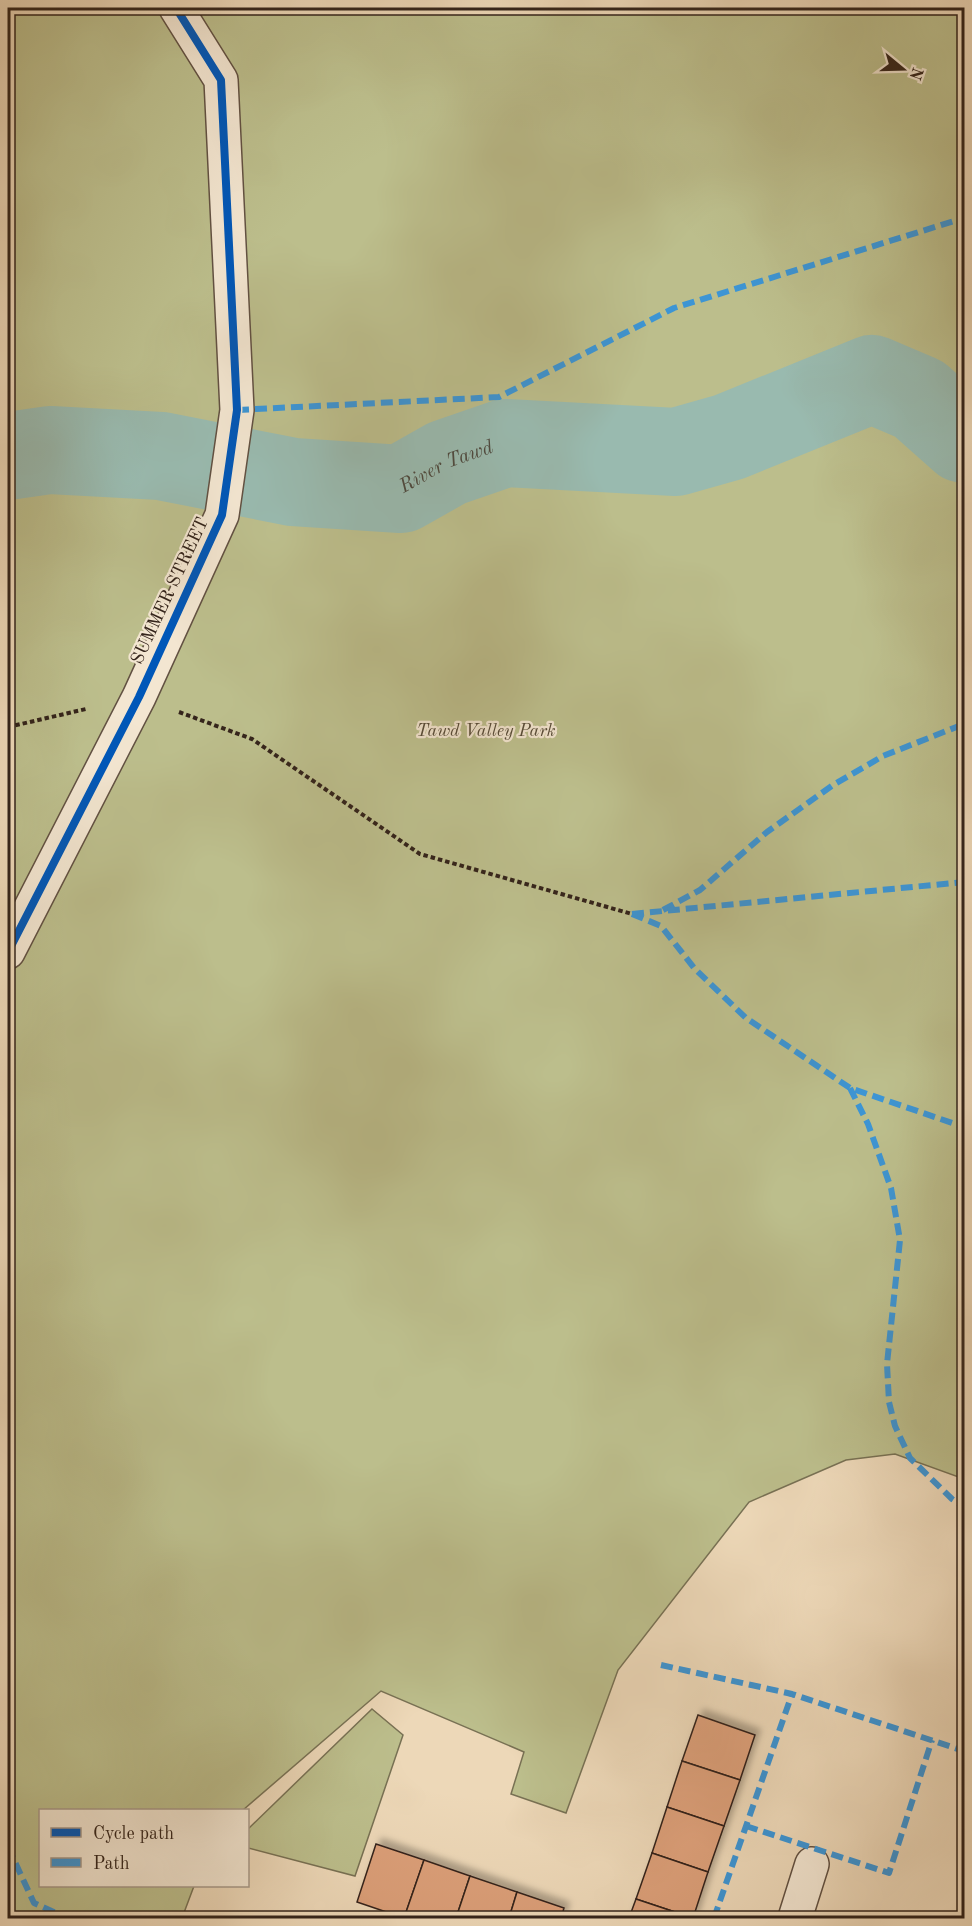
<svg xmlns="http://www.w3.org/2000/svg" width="972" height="1926" font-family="'Old Standard TT',serif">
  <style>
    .green { fill: #bcbe8c; stroke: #787154; stroke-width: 1.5 }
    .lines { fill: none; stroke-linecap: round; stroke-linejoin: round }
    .river { stroke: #99baaf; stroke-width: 88 }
    .building { fill: #db9f79; stroke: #34241b; stroke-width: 1.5; filter: url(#shadow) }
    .street-casing { stroke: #625142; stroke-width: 36 }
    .path { stroke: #34241b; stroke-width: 4; stroke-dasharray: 4.5 3; stroke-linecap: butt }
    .street { stroke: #f3e6d1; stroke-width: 33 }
    .quiet { stroke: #3d95d4; stroke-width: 6; stroke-dasharray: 12 6; stroke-linecap: butt }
    .cycleway-casing { stroke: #f3e6d1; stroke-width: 11 }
    .cycleway { stroke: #0057b8; stroke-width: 8 }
    .labels { text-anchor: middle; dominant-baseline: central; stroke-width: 4.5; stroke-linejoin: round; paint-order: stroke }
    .street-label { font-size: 18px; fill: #34241b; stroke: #f3e6d1 }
    .park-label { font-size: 18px; font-style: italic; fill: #564a37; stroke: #f3e6d1 }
    .water-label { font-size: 20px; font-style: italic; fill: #4d4a40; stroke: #f3e6d1 }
  </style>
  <defs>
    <filter id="shadow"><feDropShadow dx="5.5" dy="-5.5" stdDeviation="3" flood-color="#0004"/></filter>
  </defs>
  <rect width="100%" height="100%" fill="#edd8b8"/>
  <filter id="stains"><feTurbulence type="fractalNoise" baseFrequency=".00333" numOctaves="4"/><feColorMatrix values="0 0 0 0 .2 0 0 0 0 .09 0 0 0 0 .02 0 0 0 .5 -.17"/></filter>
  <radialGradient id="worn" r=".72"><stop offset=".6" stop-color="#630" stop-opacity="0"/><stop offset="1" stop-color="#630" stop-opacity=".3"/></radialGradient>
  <g class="green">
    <polygon points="8,8 964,8 964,1479 895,1454 846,1460 749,1502 618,1670 566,1813 511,1794 524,1752 381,1691 243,1810 40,1810 40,1886 194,1886 182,1918 8,1918"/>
    <polygon points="372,1709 403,1735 355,1876 248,1848 248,1829"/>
  </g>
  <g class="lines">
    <path class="river" id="s1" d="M8 456 50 450 161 456 293 482 401 489 447 463 505 443 676 452 729 437 872 379 919 399 964 439"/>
  </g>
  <g class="building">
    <polygon points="698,1715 755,1735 740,1780 682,1761"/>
    <polygon points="682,1761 740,1780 724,1826 667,1807"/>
    <polygon points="667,1807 724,1826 708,1872 652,1853"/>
    <polygon points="376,1844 424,1860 404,1918 357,1902"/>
    <polygon points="652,1853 708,1872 693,1918 636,1899"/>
    <polygon points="424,1860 470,1876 456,1918 404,1918"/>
    <polygon points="470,1876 517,1892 509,1918 456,1918"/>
    <polygon points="517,1892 564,1908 561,1918 509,1918"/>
    <polygon points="636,1899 693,1918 629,1918"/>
  </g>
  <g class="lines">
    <defs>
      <g id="street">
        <polyline points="8,952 139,697 222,515 237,410 221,80 176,8"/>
        <polyline points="795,1918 812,1864"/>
      </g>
    </defs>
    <use href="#street" class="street-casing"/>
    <g class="path">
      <polyline points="179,712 252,739 420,854 632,914"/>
      <polyline points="8,727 86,709"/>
    </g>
    <use href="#street" class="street"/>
    <g class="quiet">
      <polyline points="237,410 499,397 674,308 964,218"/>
      <polyline points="663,910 700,890 767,832 833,785 883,756 964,724"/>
      <polyline points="632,914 661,926 695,969 746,1018 850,1088 964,1127"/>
      <polyline points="632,914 964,882"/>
      <polyline points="850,1088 868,1124 891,1188 900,1240 887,1364 889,1402 895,1426 910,1458 952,1499 964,1507"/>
      <polyline points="661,1665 792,1694 964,1751"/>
      <polyline points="746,1826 889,1873 932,1740"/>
      <polyline points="8,1847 34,1903 67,1918"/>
      <polyline points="714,1918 792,1694"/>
    </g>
    <defs>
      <polyline id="cycleway" points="8,952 139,697 222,515 237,410 221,80 176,8"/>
    </defs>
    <use href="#cycleway" class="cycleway-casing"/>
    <use href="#cycleway" class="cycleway"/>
  </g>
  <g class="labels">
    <g class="street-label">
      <text transform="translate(170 591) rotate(-65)">SUMMER STREET</text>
    </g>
    <g class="park-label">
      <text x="486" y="731">Tawd Valley Park</text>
    </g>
    <g class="water-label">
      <text stroke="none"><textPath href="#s1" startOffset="447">River Tawd</textPath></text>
    </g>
  </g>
  <rect width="972" height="1926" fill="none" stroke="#edd8b8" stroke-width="30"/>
  <rect x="9" y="9" width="954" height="1908" fill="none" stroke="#34241b" stroke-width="3"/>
  <rect x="15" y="15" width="942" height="1896" fill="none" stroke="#34241b" stroke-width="1.5"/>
  <rect x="39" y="1809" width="210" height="78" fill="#f3e6d1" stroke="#a79888" stroke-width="1.5"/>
  <rect x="51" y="1828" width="30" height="9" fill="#0057b8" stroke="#a79888" stroke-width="1.5"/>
  <text x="93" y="1839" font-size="18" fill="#34241b">Cycle path</text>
  <rect x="51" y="1858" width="30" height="9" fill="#3d95d4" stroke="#a79888" stroke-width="1.5"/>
  <text x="93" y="1869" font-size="18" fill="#34241b">Path</text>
  <g transform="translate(903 69) rotate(109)" stroke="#f3e6d1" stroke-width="4.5" paint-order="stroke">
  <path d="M0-4.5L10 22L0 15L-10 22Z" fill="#34241b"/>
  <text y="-9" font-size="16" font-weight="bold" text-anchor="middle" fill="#34241b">N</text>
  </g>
  <rect width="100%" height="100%" filter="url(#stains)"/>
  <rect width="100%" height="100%" fill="url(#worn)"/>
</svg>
